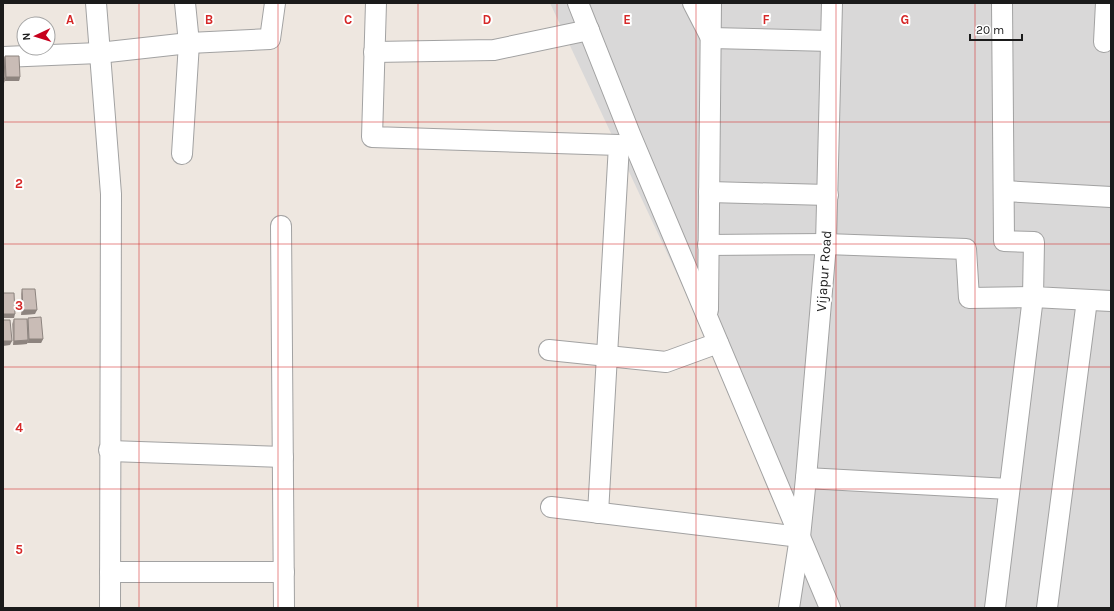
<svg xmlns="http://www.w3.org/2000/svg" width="1114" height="611" font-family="Karla,sans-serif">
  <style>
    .residential { fill: #d9d8d8 }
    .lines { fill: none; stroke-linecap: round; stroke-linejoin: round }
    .minor-casing { stroke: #a2a2a2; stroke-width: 22 }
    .minor { stroke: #fff; stroke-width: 20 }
    .wall { fill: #ada29d }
    .shaded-wall { fill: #8d847f }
    .building { fill: #c9bcb6; stroke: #8d847f }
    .grid { fill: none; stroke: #d62828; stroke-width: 1; stroke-opacity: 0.55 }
    .labels { text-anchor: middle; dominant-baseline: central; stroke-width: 4; stroke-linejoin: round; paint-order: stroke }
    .street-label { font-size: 14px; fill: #1b1b1b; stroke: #fff }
    .grid-label { font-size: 13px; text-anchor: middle; font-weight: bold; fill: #d62828; stroke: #fff; stroke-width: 4; stroke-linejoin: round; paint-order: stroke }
  </style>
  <rect width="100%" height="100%" fill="#eee7e0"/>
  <polygon class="residential" points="550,3 1111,3 1111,608 790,608 800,537"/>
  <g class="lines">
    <defs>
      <g id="minor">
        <polyline points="96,3 111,194 110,608"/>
        <polyline points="376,3 372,137 619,145 598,513"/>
        <polyline points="578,3 630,134 830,608"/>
        <polyline points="693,3 711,38 831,41"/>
        <polyline points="1002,3 1004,241 1034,242 1033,297 1111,301"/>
        <polyline points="1104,42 1106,3"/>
        <polyline points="374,52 494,50 589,30"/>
        <polyline points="3,57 99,53 189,43 270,39 275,3"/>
        <polyline points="182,154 189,43 185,3"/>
        <polyline points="1004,191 1111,197"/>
        <polyline points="709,192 828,195"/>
        <polyline points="281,226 284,608"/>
        <polyline points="708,245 826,244 966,249 969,298 1033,297 995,608"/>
        <polyline points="708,310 711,3"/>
        <polyline points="549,350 666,362 718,343"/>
        <polyline points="109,450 110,451 283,457"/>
        <polyline points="806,478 1009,489"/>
        <polyline points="551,507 800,537"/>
        <polyline points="110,572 284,572"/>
        <polyline points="789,608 800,537 806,478 826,244 832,3"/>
        <polyline points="1047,608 1087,300"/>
      </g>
    </defs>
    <use href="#minor" class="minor-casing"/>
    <use href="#minor" class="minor"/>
  </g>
  <g class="wall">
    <polygon points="5,56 20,77 19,81 5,81 5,80 4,83 4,60"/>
    <polygon points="22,289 35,314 21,315 21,294"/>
    <polygon points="28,318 43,339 41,343 27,343 27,342 27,344 13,345 12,324 14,319 27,321"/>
  </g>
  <g class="shaded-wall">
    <polygon points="6,77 20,77 19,81 5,81"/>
    <polygon points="3,78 5,78 4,83 3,83"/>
    <polygon points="23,310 37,310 35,314 21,315"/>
    <polygon points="3,314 15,314 14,318 3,318"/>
    <polygon points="29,339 43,339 41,343 27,343"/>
    <polygon points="28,340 27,344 13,345 14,341"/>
    <polygon points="3,341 12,341 10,345 3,346"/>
  </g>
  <g class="building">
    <polygon points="5,56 19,56 20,77 6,77"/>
    <polygon points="3,57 4,57 5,78 3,78"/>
    <polygon points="22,289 35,289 37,310 23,310"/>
    <polygon points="3,293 14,293 15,314 3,314"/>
    <polygon points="41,317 43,339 29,339 28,318"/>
    <polygon points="14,319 27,319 28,340 14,341"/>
    <polygon points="3,320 10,320 12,341 3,341"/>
  </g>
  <path class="grid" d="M139 3V608M278 3V608M418 3V608M557 3V608M696 3V608M836 3V608M975 3V608M3 122H1111M3 244H1111M3 367H1111M3 489H1111"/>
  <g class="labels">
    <g class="street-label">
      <text transform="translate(824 271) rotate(-86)">Vijapur Road</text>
    </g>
  </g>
  <g class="grid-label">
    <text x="70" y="24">A</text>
    <text x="209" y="24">B</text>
    <text x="348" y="24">C</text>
    <text x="487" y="24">D</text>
    <text x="627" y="24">E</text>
    <text x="766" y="24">F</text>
    <text x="905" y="24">G</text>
    <text x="19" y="188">2</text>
    <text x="19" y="310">3</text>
    <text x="19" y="432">4</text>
    <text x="19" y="554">5</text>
  </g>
  <rect width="1114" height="611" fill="none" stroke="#1b1b1b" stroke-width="8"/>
  <g transform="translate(36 36) rotate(266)"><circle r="19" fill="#ffffff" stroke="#a4a4a4"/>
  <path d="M0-3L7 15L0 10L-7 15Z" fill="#c7001d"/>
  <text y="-6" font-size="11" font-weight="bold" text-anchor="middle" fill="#1b1b1b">N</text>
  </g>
  <path d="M970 34v6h52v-6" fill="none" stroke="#1b1b1b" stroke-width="2"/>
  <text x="976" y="34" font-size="12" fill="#1b1b1b" stroke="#ffffff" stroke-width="3" paint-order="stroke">20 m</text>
</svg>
